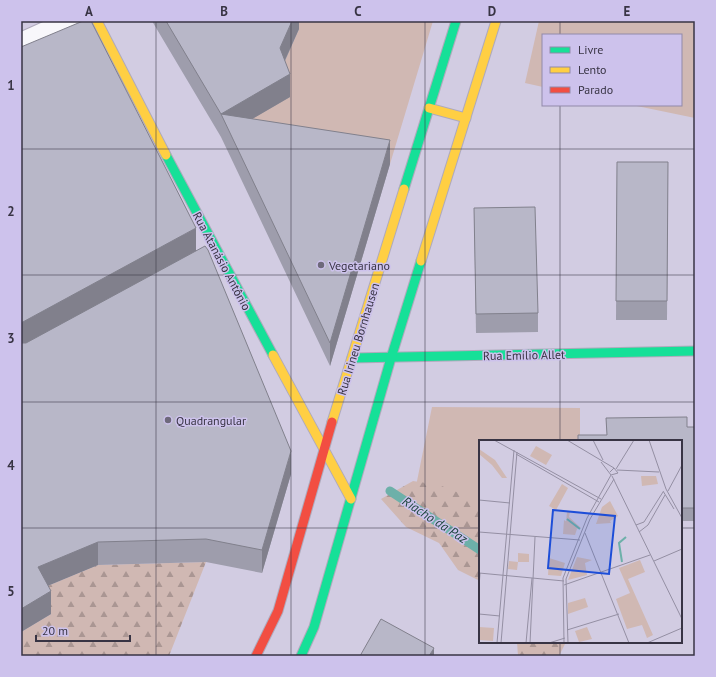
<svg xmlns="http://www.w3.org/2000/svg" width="716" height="677" font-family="'PT Sans',sans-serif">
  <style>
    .green { fill: #d0b8b3 }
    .forest { fill: url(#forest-firs) }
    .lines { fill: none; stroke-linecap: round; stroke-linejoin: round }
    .stream { stroke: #6db0a9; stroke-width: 9 }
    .street-casing { stroke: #afaabc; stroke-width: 24 }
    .fast-casing { stroke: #afaabc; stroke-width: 11 }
    .slow-casing { stroke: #afaabc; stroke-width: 11 }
    .jam-casing { stroke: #afaabc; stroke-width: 11 }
    .street { stroke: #f8f7fb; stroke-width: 22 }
    .fast { stroke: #16e098; stroke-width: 9 }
    .slow { stroke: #ffcf43; stroke-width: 9 }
    .jam { stroke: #f24e42; stroke-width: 9 }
    .wall { fill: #9e9dac }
    .shaded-wall { fill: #81808c }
    .building { fill: #b8b7c8; stroke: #81808c }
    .grid { fill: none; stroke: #383444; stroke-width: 1; stroke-opacity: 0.55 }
    .poi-dot { fill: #6e697b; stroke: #cdc2ec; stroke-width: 1.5 }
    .labels { text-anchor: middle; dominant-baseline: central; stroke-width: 3; stroke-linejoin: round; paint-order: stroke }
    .street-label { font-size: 12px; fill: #383444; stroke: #cdc2ec }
    .poi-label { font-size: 12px; fill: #383444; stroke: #cdc2ec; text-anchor: start }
    .water-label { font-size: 13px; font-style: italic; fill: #1b463d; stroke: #cdc2ec }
    .inset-river { fill: none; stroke: #6db0a9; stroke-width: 2 }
    .inset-road { fill: none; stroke: #948fa3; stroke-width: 1 }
    .view { fill: #1d4ed8; fill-opacity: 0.15; stroke: #1d4ed8; stroke-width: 2 }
    .inset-edge { fill: none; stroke: #383444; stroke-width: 2 }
    .neatline { fill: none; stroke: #383444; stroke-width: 1.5 }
    .grid-label { font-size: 13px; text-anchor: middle; font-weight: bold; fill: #383444 }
  </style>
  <defs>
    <pattern id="forest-firs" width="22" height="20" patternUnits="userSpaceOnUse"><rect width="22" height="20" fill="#d0b8b3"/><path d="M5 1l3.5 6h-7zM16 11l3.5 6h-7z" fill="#aa9693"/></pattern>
  </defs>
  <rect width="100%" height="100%" fill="#d2cce2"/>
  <g class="green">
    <polygon points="294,21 433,21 390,164 221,137 280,71 299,29"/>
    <polygon points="539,21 695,21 695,118 632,105 681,105 681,35 543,35 543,87 525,83"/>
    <polygon points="432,407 580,408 580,441 480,441 480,521 416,486"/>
  </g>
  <g class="forest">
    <polygon points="413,481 439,485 480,501 480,581 458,570 439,543 406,527 381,499"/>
    <polygon points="206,562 169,656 21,656 21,632 51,614 38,590 98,565"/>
    <polygon points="517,642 566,642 559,656 518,656"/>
  </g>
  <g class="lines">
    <polyline class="stream" points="390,491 480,550"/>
    <defs>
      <polyline id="street" points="21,44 72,21"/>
      <g id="fast">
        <polyline points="166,155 273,355"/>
        <polyline points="404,189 456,21"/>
        <polyline points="352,358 695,351"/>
        <polyline points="301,656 314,627 391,358 421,261"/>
      </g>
      <g id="slow">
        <polyline points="97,21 166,155"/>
        <polyline points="429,108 466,118"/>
        <polyline points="421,261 496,21"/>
        <polyline points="273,355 351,499"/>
        <polyline points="332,422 404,189"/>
      </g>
      <polyline id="jam" points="256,656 278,611 332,422"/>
    </defs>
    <use href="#street" class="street-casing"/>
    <use href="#fast" class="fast-casing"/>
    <use href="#slow" class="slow-casing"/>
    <use href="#jam" class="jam-casing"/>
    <use href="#street" class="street"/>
    <use href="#fast" class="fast"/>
    <use href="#slow" class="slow"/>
    <use href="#jam" class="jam"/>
  </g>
  <g class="wall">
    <polygon points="152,21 299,21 299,29 285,61 290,97 252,119 390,164 330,366 221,137"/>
    <polygon points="21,47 196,250 291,474 262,573 206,562 98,565 48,585 51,614 21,632"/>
    <polygon points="617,162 668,162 667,320 616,320"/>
    <polygon points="474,208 538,313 538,332 476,333"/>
    <polygon points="606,418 687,427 695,427 695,521 681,521 681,441 607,435"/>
  </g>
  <g class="shaded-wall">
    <polygon points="292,21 299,21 299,29 280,71 280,48"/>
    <polygon points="290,74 290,97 230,132 221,114"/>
    <polygon points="390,140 390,164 330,366 330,343"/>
    <polygon points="196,228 196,251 21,346 21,323"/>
    <polygon points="291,451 291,474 262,573 262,550"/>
    <polygon points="98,542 98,565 38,590 38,567"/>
    <polygon points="51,591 51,614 21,632 21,609"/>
    <polygon points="434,648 434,656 429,656"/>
  </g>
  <g class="building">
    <polygon points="83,21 91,21 196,228 21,323 21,47"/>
    <polygon points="166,21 292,21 280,48 290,74 221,114"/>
    <polygon points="221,114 390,140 330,343"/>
    <polygon points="617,162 668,162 667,301 616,301"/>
    <polygon points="535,207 538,313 476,314 474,208"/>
    <polygon points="205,246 208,250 291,451 262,550 206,539 98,542 38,567 51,591 21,609 21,343 26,343"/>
    <polygon points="687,417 687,427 695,427 695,508 681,508 681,441 578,441 578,435 607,435 606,418"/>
    <polygon points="381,619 434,648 429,656 360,656"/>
  </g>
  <path class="grid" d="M156 21V656M291 21V656M425 21V656M560 21V35M560 105V441M21 149H695M21 275H695M21 402H695M21 528H480M681 528H695M560 642V656"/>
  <g class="poi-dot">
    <circle cx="321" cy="265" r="4"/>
    <circle cx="168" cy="420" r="4"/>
  </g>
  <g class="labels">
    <g class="street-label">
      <text transform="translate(222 261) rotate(62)">Rua Atanásio Antônio</text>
      <text transform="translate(358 339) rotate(-73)">Rua Irineu Bornhausen</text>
      <text transform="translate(524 355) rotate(-1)">Rua Emílio Allet</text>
    </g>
    <g class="poi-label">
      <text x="329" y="265">Vegetariano</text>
      <text x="176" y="420">Quadrangular</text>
    </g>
    <g class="water-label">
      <text transform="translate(435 520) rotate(33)">Riacho da Paz</text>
    </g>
  </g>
  <g transform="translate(479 440)">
    <rect width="203" height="203" fill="#d2cce2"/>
    <path d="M57 6 73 15 67 25 51 16ZM83 44 89 48 77 70 70 66ZM85 80 98 89 96 95 84 94ZM39 113 50 114V122H39L38 130 29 129 30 121 39 122ZM98 117 113 120 106 123 108 135 89 140ZM70 118 86 123 82 136 69 135ZM106 158 109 167 89 174V163ZM0 187 15 188 14 201 0 200ZM108 187 113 199 100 202 96 191Z" fill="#d0b8b3"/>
    <path d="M0 9 16 20 28 38H23L13 25 0 14ZM131 61 139 76 131 81 132 83 117 84 123 67ZM88 72H91L90 77 102 88 96 89 87 82ZM161 120 166 132 149 139 174 195 168 198 163 185 148 189 137 159 151 153 140 128Z" fill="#d0b8b3"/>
    <path d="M162 36H177L179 44 163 46Z" fill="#d0b8b3"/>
    <path class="inset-river" d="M88 79 101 89M143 122 140 103 147 97"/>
    <path class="inset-road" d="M15 0 122 59M88 0 135 28M114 0 124 20M170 0 187 49 203 78M37 14 120 62M122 22 132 35 139 33 135 28 131 32M137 29 155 0M138 30 180 32M133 36 203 179M184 51 195 69M189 51 203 25M0 60 31 63M157 85 165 82 184 52M0 92 101 100M160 92 169 85 186 55M106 93 150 203M175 121 203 109M0 133 85 141M85 145 171 115M0 147 1 133M0 174 21 176M88 190 140 174M18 203 35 10M22 203 38 12M47 203 53 138M51 203 56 97M70 203 86 198M85 203 84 138 108 78 132 35M89 203 87 139 111 79 135 39M168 203 203 188"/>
    <path class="view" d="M74 70 136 76 130 134 69 128Z"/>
    <rect width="203" height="203" class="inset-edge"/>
  </g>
  <rect width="716" height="677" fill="none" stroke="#cdc2ec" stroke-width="44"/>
  <rect x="542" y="34" width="140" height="72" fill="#cdc2ec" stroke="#9189a9"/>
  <rect x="550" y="47" width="20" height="6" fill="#16e098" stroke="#9189a9"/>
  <text x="578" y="54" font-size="12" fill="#383444">Livre</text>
  <rect x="550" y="67" width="20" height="6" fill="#ffcf43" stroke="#9189a9"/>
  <text x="578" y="74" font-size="12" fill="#383444">Lento</text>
  <rect x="550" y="87" width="20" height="6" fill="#f24e42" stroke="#9189a9"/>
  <text x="578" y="94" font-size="12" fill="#383444">Parado</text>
  <path d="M36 635v6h94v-6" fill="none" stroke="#383444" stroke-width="2"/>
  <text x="42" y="635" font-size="12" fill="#383444" stroke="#cdc2ec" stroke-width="3" paint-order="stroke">20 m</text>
  <rect x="22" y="22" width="672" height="633" class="neatline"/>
  <g class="grid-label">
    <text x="89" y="16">A</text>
    <text x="224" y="16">B</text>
    <text x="358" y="16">C</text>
    <text x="492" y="16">D</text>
    <text x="627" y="16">E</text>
    <text x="11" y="90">1</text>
    <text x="11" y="216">2</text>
    <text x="11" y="343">3</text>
    <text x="11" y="470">4</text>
    <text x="11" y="596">5</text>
  </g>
</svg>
